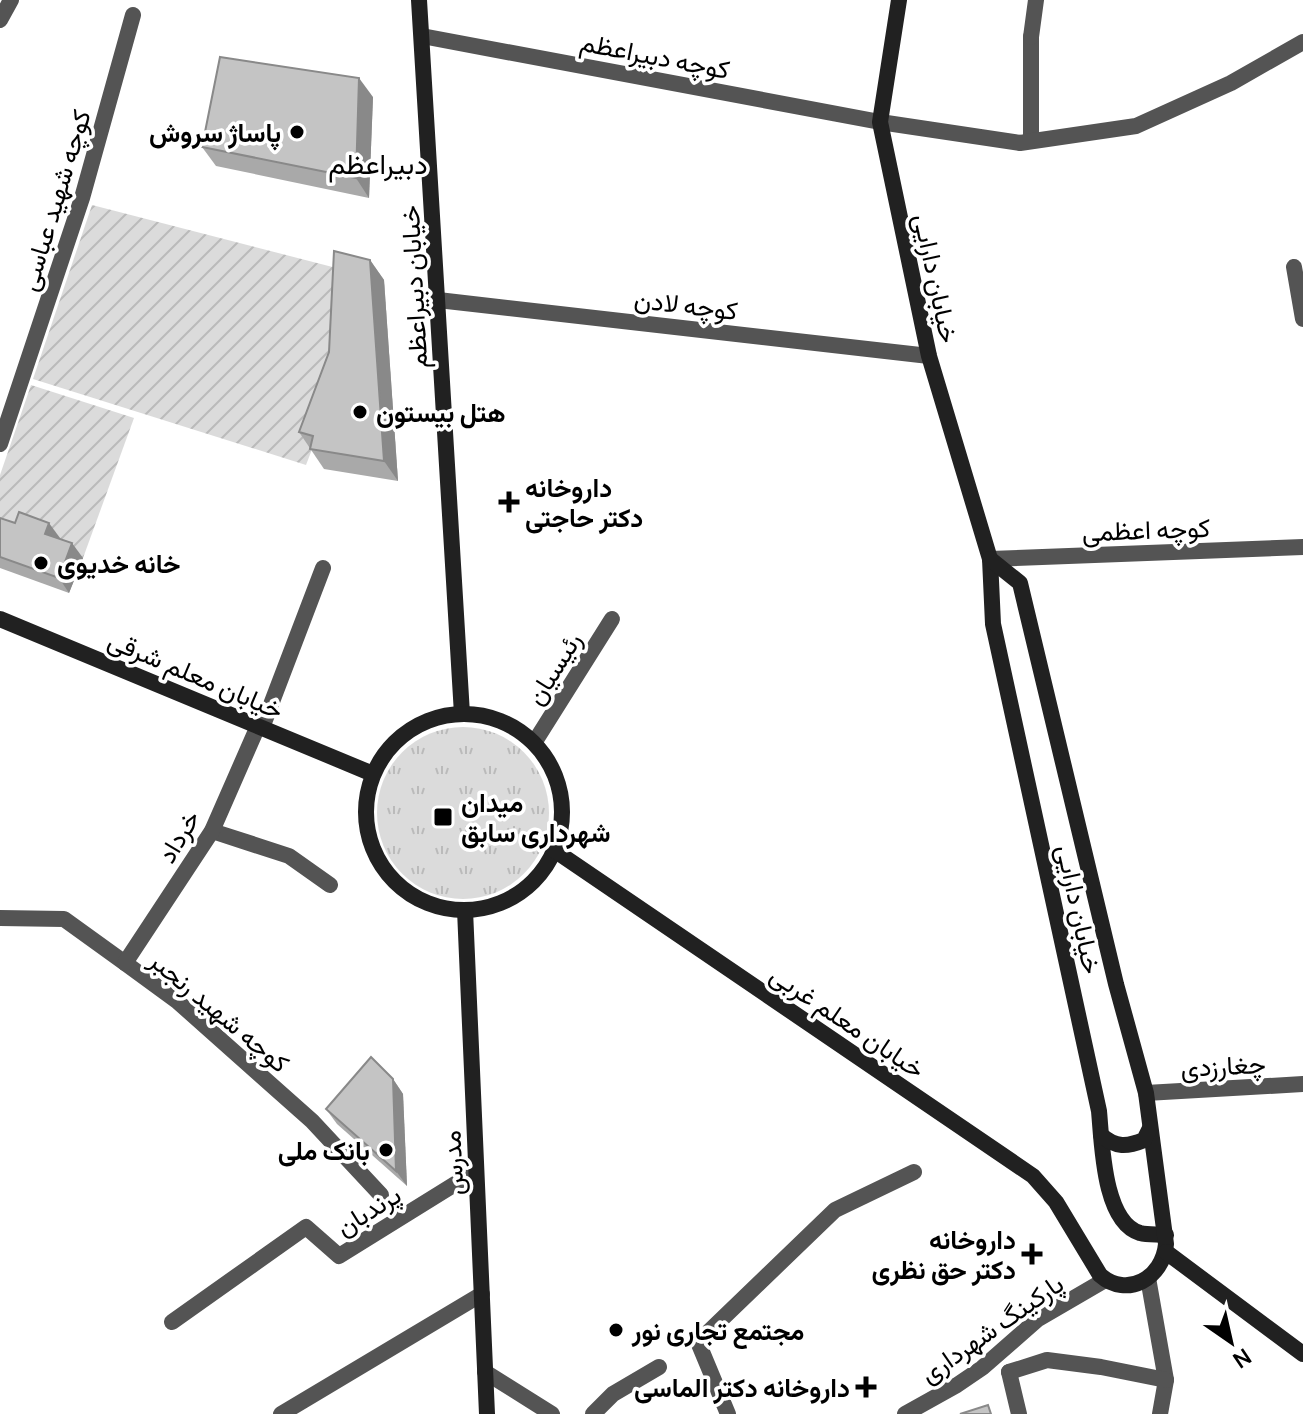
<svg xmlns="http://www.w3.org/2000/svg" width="1303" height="1414" font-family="Manrope,Vazirmatn,sans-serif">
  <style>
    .grass { fill: url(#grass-tufts) }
    .garden { fill: url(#garden-furrows) }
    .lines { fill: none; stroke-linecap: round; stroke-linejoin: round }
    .service { stroke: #545454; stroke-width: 16 }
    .pedestrian { stroke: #545454; stroke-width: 16 }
    .minor { stroke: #545454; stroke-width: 16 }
    .tertiary { stroke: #545454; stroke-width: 16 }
    .secondary { stroke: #212121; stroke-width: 16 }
    .wall { fill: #a9a9a9 }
    .shaded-wall { fill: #898989 }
    .building { fill: #c4c4c4; stroke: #898989; stroke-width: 2 }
    .poi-dot { fill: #000; stroke: #fff; stroke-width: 3 }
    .labels { text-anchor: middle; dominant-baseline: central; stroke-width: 7; stroke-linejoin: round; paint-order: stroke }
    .street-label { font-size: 26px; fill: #000; stroke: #fff }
    .poi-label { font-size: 26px; font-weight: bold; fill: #000; stroke: #fff; text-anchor: start }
    .neighbourhood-label { font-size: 28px; fill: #000; stroke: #fff }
  </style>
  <defs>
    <pattern id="grass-tufts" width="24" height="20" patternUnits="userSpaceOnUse" patternTransform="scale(2)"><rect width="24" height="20" fill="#dbdbdb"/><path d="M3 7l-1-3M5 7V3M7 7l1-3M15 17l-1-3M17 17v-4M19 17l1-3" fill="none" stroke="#bababa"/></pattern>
    <pattern id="garden-furrows" width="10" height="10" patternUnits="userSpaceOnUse" patternTransform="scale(2)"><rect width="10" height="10" fill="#dbdbdb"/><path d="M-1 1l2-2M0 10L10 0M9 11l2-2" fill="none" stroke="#bababa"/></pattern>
  </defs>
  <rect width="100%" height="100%" fill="#fff"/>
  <circle class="grass" cx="463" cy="813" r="86"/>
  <g class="garden">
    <polygon points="92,205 348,271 342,371 306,465 33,379"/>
    <polygon points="31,385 134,418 83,558 0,529 0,475"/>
  </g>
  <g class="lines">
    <g class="service">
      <polyline points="1031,141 1031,37"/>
      <polyline points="262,728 323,568"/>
      <polyline points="534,743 612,619"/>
      <polyline points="212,831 289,856 330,885"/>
      <polyline points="0,918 64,919 125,963 177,1001 312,1121 381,1195"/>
      <polyline points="125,963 212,831 258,726"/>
      <polyline points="172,1322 306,1227 339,1256 476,1171"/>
      <polyline points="485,1372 552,1414"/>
      <polyline points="1009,1372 1019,1414"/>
      <polyline points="281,1414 482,1294"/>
      <polyline points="593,1414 613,1394 659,1367"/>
      <polyline points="728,1414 698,1342 835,1210 914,1172"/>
    </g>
    <polyline class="pedestrian" points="905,1414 957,1385 982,1368 1038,1319 1105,1280"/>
    <g class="minor">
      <polyline points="0,20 11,0"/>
      <polyline points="1031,37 1036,0"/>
      <polyline points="1294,267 1303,319"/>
      <polyline points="438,300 929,356"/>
      <polyline points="0,444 82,198 133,15"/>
      <polyline points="1146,1093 1303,1084"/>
      <polyline points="1148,1278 1166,1380 1160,1414"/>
      <polyline points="1009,1372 1047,1360 1101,1367 1166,1380"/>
    </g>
    <g class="tertiary">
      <polyline points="422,36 880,122 1020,143 1136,126 1231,83 1303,42"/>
      <polyline points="990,559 1303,547"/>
    </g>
    <g class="secondary">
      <polyline points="419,0 462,714"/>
      <path d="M899 0 880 122 929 356 990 559 993 624 1099 1111C1102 1142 1103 1222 1140 1233 1148 1235 1158 1234 1166 1235"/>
      <polyline points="0,619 373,774"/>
      <circle cx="464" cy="812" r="98"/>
      <path d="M554 850 1033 1176 1056 1202 1100 1275C1127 1299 1163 1278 1166 1244L1146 1093 1116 984 1020 583 990 559"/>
      <polyline points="465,910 487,1414"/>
      <path d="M1101 1135C1116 1148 1127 1147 1144 1140L1150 1128"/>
      <polyline points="1166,1252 1303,1354"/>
    </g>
  </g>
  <g class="wall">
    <polygon points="373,97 369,198 216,166 202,147"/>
    <polygon points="370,260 384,280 398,481 324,469 299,432"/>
    <polygon points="0,518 60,538 83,558 69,593 0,568"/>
    <polygon points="393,1079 403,1094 407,1186 337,1124 326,1109"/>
  </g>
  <g class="shaded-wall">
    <polygon points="359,78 373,97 369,198 356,178"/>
    <polygon points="370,260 384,280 398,481 384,461"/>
    <polygon points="49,523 60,538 56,549 45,534"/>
    <polygon points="72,543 83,558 69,593 59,578"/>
    <polygon points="393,1079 403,1094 407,1186 396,1171"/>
  </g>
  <g class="building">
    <polygon points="220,57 359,78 356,178 202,147"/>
    <polygon points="334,251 370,260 384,461 310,449 313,436 299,432 329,352"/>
    <polygon points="19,512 49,523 45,534 72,543 59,578 0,557 0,518 15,523"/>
    <polygon points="371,1057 393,1079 396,1171 326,1109"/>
    <polygon points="988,1405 991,1414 960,1414"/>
  </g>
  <g class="poi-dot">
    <circle cx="297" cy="132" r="8"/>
    <circle cx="360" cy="412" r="8"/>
    <path d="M505 490h8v8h8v8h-8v8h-8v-8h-8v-8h8z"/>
    <circle cx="41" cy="563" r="8"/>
    <rect x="433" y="807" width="20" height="20" rx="4"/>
    <circle cx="386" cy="1150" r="8"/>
    <path d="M1028 1242h8v8h8v8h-8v8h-8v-8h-8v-8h8z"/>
    <circle cx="616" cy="1330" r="8"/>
    <path d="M862 1375h8v8h8v8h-8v8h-8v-8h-8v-8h8z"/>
  </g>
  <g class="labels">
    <g class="street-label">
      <text transform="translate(655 55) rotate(11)">کوچه دبیراعظم</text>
      <text transform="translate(54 200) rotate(-73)">کوچه شهید عباسی</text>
      <text transform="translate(937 278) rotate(78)">خیابان دارایی</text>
      <text transform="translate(413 287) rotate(-93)">خیابان دبیراعظم</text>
      <text transform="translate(686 304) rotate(7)">کوچه لادن</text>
      <text transform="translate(1146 529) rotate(-2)">کوچه اعظمی</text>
      <text transform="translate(553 668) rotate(-58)">رئیسیان</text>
      <text transform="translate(196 674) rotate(23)">خیابان معلم شرقی</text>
      <text transform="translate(178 836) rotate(-59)">خرداد</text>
      <text transform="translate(1080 909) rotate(78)">خیابان دارایی</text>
      <text transform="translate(220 1011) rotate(40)">کوچه شهید رنجبر</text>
      <text transform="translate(848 1021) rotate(34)">خیابان معلم غربی</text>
      <text transform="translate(1223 1065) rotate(-3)">چغارزدی</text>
      <text transform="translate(452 1163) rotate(-93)">مدرس</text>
      <text transform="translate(368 1210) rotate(-32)">پرندبان</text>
      <text transform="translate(991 1328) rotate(-35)">پارکینگ شهرداری</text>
    </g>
    <g class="poi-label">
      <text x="281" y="132" text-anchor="end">پاساژ سروش</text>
      <text x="376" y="412">هتل بیستون</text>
      <text x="525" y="487">داروخانه<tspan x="525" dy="30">دکتر حاجتی</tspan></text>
      <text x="57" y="563">خانه خدیوی</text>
      <text x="461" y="802">میدان<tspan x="461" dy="30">شهرداری سابق</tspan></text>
      <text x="370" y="1150" text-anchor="end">بانک ملی</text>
      <text x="1016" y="1239" text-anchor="end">داروخانه<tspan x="1016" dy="30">دکتر حق نظری</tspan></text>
      <text x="632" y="1330">مجتمع تجاری نور</text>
      <text x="850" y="1387" text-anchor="end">داروخانه دکتر الماسی</text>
    </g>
    <g class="neighbourhood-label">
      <text x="378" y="163">دبیراعظم</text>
    </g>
  </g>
  <g transform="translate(1231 1342) rotate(146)" stroke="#ffffff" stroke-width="6" paint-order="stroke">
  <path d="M0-6L14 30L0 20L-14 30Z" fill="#000000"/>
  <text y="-12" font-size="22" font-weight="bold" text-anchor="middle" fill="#000000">N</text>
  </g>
</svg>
